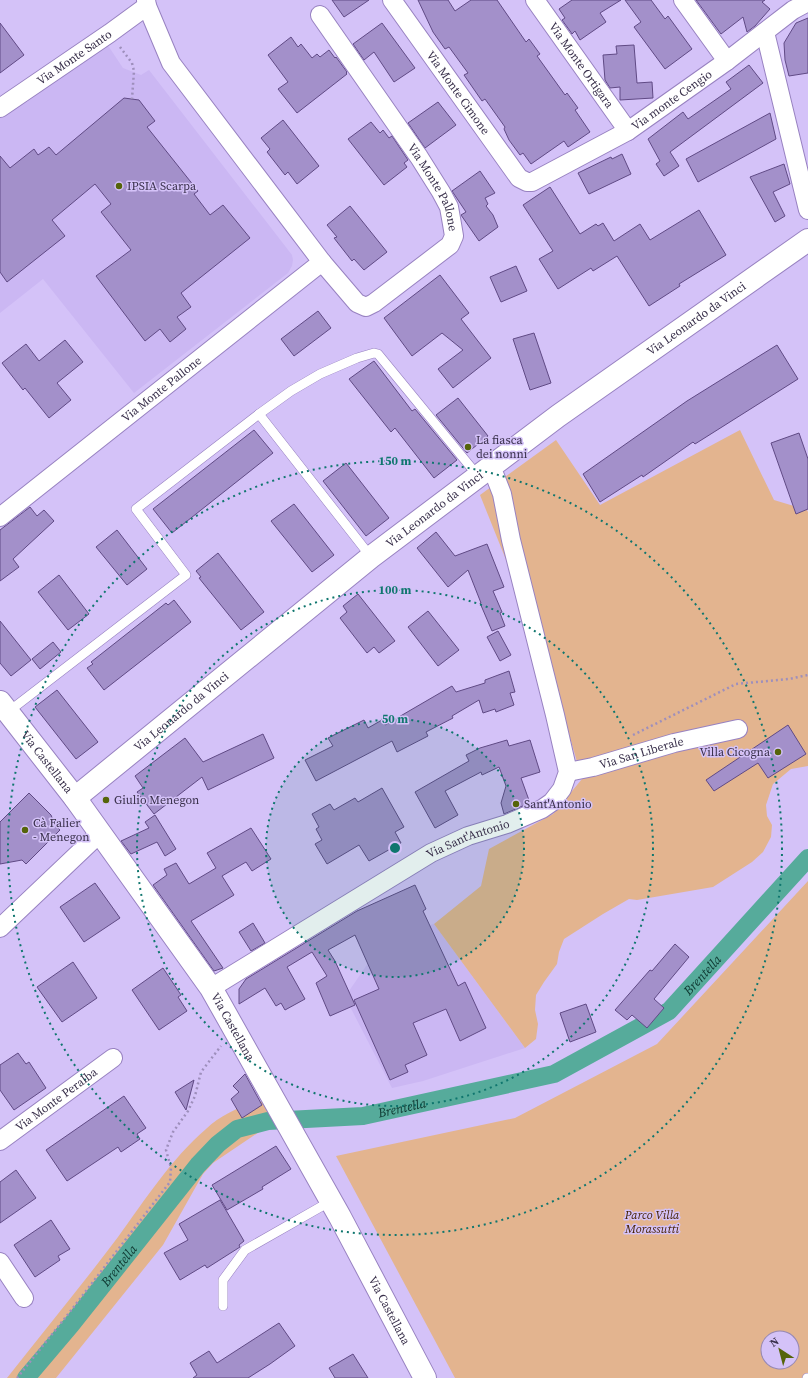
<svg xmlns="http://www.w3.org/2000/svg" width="808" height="1378" font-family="'Source Serif 4',serif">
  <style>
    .built { fill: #cbb7f3 }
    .green { fill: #e3b48f; fill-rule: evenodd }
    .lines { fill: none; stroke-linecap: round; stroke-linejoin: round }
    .canal { stroke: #56ab9b; stroke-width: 18 }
    .building { fill: #a390ca; stroke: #604a85 }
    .service-casing { stroke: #9882c1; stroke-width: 10 }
    .minor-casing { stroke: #9882c1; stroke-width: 20 }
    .tertiary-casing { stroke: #9882c1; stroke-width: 24 }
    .secondary-casing { stroke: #9882c1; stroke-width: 24 }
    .path { stroke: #9e8fbc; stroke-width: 2.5; stroke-dasharray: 2 3; stroke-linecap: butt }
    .service { stroke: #fff; stroke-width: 9 }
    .minor { stroke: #fff; stroke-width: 18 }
    .tertiary { stroke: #fff; stroke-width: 22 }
    .secondary { stroke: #fff; stroke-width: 22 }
    .ring { fill: none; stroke: #0f766e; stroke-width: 2; stroke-dasharray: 2 4 }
    .poi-dot { fill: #55640a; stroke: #d4c2f8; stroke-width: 1.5 }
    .labels { text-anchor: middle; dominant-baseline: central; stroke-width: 3; stroke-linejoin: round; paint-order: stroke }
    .street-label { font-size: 12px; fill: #39304b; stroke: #d4c2f8 }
    .poi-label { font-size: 12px; fill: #39304b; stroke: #d4c2f8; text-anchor: start }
    .park-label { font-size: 12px; font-style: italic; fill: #452200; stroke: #d4c2f8 }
    .water-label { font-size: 13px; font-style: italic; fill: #0e3730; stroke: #d4c2f8 }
    .centre { fill: #0f766e; stroke: #d4c2f8; stroke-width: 2 }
    .ring-label { font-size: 12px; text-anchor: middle; font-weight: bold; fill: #0f766e; stroke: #d4c2f8; stroke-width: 3; stroke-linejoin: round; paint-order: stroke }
  </style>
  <rect width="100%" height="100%" fill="#d4c2f8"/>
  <g class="built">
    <polygon points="107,44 123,68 141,75 149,70 292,255 293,260 292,266 288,273 134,393 43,279 0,313 0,117 11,110 27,102"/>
    <polygon points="434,924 525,1048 423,1081 392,1088 345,997 387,935"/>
  </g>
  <g class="green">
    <polygon points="740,430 774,500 807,510 808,512 808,766 791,769 773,784 766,805 767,816 772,825 771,837 763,852 752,862 713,887 637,900 629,899 603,914 564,939 559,952 557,964 544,982 536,995 535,1010 538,1024 536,1039 525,1048 434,924 481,886 489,849 553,814 582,779 551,672 480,495 556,440 600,505"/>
    <path d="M808 881V1378H455L336 1156 515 1118 657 1044ZM768 1338H792V1362H768Z"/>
    <path d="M266 1101 278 1123 265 1128 213 1163 203 1174 163 1245 56 1378H7C44 1331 82 1285 118 1237 145 1200 171 1159 206 1129 222 1114 244 1104 266 1101Z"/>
  </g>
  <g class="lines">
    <path class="canal" id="s1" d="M26 1378 71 1325 198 1165 218 1144 237 1129 268 1121 363 1116 554 1074 669 1011 808 858"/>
  </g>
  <g class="building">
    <polygon points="332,0 369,0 344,17"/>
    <polygon points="418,0 448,0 455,11 471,0 497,0 526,42 529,39 540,54 537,56 565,95 567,93 578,108 575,110 590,132 568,147 564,141 531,164 523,153 520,155 509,140 504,129 505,127 485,99 482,101 464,75 468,73 449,47 445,49 433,32"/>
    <polygon points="572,0 621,0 600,13 606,22 580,40 575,31 572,34 570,31 562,20 565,18 559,9"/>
    <polygon points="625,0 651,0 665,19 668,16 692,49 665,69 634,27 641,22"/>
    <polygon points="696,0 765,0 762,2 770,9 755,26 747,32 743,17 721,34"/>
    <polygon points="808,18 808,73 789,76 785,60 784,43 796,23"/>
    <polygon points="0,23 24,55 0,73"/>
    <polygon points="382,23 415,68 394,82 374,52 364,60 353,44"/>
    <polygon points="291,37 298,47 301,44 312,58 317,54 320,57 329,50 335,58 336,57 347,72 346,73 347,74 297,113 278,89 288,82 268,55"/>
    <polygon points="634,45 637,83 652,82 653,98 620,100 620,87 610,88 605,80 603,55 617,54 616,46"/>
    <polygon points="749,65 763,83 670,152 679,166 664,176 656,164 660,161 648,139 683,112 688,119 731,89 726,82"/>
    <polygon points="124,98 139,100 155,121 147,127 198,191 194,194 210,215 223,205 250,238 181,293 191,307 177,317 186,329 170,342 160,329 145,341 96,276 131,250 101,212 111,204 95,184 52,220 65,236 7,282 0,272 0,156 10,168 34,149 38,155 49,147 56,155"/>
    <polygon points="438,102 456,125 425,148 408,123"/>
    <polygon points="770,113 776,139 698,182 686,159"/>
    <polygon points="283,120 319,166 297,184 288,172 285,175 267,152 270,149 261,138"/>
    <polygon points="371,122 380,133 383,130 389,138 392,136 408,160 404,163 407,167 384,185 348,139"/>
    <polygon points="622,154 631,174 589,194 578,173 611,157 612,159"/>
    <polygon points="784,164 790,184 773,192 785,216 775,222 750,177"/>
    <polygon points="480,171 495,193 485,198 488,204 486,206 493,215 498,227 479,241 461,215 466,212 452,191"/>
    <polygon points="550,187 580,234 596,224 598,226 603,223 614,241 640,224 650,240 699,210 726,255 679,284 680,286 649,306 617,256 593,271 591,268 558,289 539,259 553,251 523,205"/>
    <polygon points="350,206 387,252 364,270 354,259 352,261 334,238 337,237 327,225"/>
    <polygon points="516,266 527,291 501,302 490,277"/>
    <polygon points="440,275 469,313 461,319 491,358 453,388 438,369 463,350 442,333 412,356 384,318"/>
    <polygon points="318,311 331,328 294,356 281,339"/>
    <polygon points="534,333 551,383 530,390 513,339"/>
    <polygon points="65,340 83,362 57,383 71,400 49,418 25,388 23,390 2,363 26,344 39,361"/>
    <polygon points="777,345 798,379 695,444 693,442 643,477 642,475 600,502 583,474 687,401"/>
    <polygon points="374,361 412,411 415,409 457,460 434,478 395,428 391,432 349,379"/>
    <polygon points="458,398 488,436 467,453 436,415"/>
    <polygon points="254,430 273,453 172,533 153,509"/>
    <polygon points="799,433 808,459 808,509 796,514 771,443"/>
    <polygon points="346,463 389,518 366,536 323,481"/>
    <polygon points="294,504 334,555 312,572 271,521"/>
    <polygon points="30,507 37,516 44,510 54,521 13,559 19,567 0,581 0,530"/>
    <polygon points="117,530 147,569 127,585 96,547"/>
    <polygon points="436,532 455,556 487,544 504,587 493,591 502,612 500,613 505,626 492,631 480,603 481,603 468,570 448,587 417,548"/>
    <polygon points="218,553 264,612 241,630 199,578 201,577 196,571"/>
    <polygon points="59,575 89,614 68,630 38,592"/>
    <polygon points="358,594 395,641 379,653 374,647 367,653 340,618 347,612 343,606"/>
    <polygon points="174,600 191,622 104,690 87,668 93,664 91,662 166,603 168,605"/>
    <polygon points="428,611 459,650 438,666 408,627"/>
    <polygon points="0,621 31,660 11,676 0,663"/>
    <polygon points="498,631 511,655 500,661 487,637"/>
    <polygon points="53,642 61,652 40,669 32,659"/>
    <polygon points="509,671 515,692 510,693 514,705 496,712 495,709 483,713 479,700 452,716 453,718 426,732 428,736 397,752 392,741 316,781 305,760 333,746 328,738 364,720 368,728 382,720 385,725 452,686 456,692 485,683 485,680"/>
    <polygon points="57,690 98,742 76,759 35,707"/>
    <polygon points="788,725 806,754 768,778 758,763 714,791 706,780"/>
    <polygon points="263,734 274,758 208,790 202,777 154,814 137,792 143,788 135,776 185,738 203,762"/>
    <polygon points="507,740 509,746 530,740 540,772 521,778 530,803 504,814 501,803 506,786 499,767 482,775 481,772 445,791 458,815 435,828 415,792 469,761 466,755 480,748"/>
    <polygon points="382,788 404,827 395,832 401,843 369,861 359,845 327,864 315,844 322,840 316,829 319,827 312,814 330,804 334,810 355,798 358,802"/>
    <polygon points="29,793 51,815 55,825 60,830 26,864 22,860 0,864 0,822"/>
    <polygon points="155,815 176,849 165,856 157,842 131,854 121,841 149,828 145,822"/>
    <polygon points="251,828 271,859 252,871 246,862 222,876 234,895 191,921 223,968 214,971 153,885 167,875 164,869 176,863 189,884 216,868 207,853"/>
    <polygon points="95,883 120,918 84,942 60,907"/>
    <polygon points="415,885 426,909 423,911 458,986 465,982 486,1028 460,1041 446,1009 413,1023 427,1055 405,1065 408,1072 390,1080 354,1000 379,989 355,935 328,950 335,961 355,1005 330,1016 316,983 327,976 312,952 287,967 305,999 285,1010 281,1003 276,1006 265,988 239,1004 239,989 246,979 357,911"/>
    <polygon points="253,923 265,943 251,951 239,932"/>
    <polygon points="675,944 689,957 654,999 664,1008 647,1028 632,1015 627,1020 615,1010 650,970 652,971"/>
    <polygon points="73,962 97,998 62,1022 37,987"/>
    <polygon points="163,968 181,995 178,997 187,1011 159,1030 132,990"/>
    <polygon points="586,1004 596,1032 570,1042 560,1013"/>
    <polygon points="18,1053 26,1064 29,1062 46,1088 14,1110 0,1090 0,1065"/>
    <polygon points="245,1074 262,1105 242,1118 231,1099 239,1092 233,1086"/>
    <polygon points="194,1080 186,1110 175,1092"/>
    <polygon points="124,1096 146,1128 137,1134 140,1139 121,1152 118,1147 67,1181 46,1150"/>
    <polygon points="276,1146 291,1169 262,1187 263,1189 227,1210 212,1185"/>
    <polygon points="16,1170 36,1198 0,1223 0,1182"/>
    <polygon points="220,1200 244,1241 239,1245 240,1247 207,1268 205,1265 180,1280 164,1253 188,1240 179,1224"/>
    <polygon points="51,1220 70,1249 58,1256 60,1260 35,1277 14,1245"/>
    <polygon points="279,1323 295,1346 270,1364 248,1378 193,1378 197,1375 190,1363 209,1351 217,1363"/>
    <polygon points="353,1354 368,1378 335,1378 329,1368"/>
  </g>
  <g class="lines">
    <defs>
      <g id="service">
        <polyline points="259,414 291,391 320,374 357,358 374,353 378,354 478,476"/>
        <polyline points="8,712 186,575 136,509 259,414 371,557"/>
        <polyline points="223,1306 223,1280 245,1250 331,1201"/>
        <polyline points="807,1378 808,1378"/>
      </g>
      <g id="minor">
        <path id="s2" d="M392 0 519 178 527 182H532L628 131 727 61 793 10 808 2"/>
        <path id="s3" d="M535 0 628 131"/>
        <polyline points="683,0 727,61"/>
        <path id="s4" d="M320 15 419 157 441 192 449 207 452 224 454 236 450 245 374 303 366 307 357 303 322 262"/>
        <polyline points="765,32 808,210"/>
        <path id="s5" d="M0 108 110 33 147 6"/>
        <path id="s6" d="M0 517 322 262 171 63 147 6 146 0"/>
        <path id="s7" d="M568 772 593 767 674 743 738 729"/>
        <polyline points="0,928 100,833"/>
        <path id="s8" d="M211 988 431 853 468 836 507 824 542 809 552 802 562 789 568 772 555 715 511 540 502 494 495 476 490 468"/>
        <path id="s9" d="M0 1141 113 1058"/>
        <polyline points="0,1262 24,1298"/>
      </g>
      <g id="tertiary">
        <path id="s10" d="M75 798 371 557 558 416 808 240"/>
      </g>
      <g id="secondary">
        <path id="s11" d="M0 702 75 798 211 988 340 1217 425 1378"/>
      </g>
    </defs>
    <use href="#service" class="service-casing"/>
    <use href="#minor" class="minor-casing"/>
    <use href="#tertiary" class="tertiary-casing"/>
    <use href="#secondary" class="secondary-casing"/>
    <g class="path">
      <polyline points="120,47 132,63 134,71 132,99"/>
      <polyline points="633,735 736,684 789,679 808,675"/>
      <polyline points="17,1378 69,1313 170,1182 171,1168 166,1150 173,1132 188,1111 195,1096 201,1072 221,1046"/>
    </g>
    <use href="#service" class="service"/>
    <use href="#minor" class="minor"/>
    <use href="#tertiary" class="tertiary"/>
    <use href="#secondary" class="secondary"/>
  </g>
  <circle cx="395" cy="848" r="129" fill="#0f766e" fill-opacity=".12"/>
  <g class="ring">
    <circle cx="395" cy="848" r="129"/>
    <circle cx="395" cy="848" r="258"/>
    <circle cx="395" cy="848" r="387"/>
  </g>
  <g class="poi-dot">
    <circle cx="119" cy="186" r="4"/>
    <circle cx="468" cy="447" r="4"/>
    <circle cx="778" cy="752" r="4"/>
    <circle cx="106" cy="800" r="4"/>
    <circle cx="516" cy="804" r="4"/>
    <circle cx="25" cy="830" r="4"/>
  </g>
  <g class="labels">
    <g class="street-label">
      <text stroke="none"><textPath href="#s5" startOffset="90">Via Monte Santo</textPath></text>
      <text stroke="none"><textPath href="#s3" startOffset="80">Via Monte Ortigara</textPath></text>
      <text stroke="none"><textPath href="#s2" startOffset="114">Via Monte Cimone</textPath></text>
      <text stroke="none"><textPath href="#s2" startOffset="395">Via monte Cengio</textPath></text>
      <text stroke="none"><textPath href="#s4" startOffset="207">Via Monte Pallone</textPath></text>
      <text stroke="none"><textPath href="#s10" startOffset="785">Via Leonardo da Vinci</textPath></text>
      <text stroke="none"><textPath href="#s6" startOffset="206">Via Monte Pallone</textPath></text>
      <text stroke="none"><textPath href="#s10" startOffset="461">Via Leonardo da Vinci</textPath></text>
      <text stroke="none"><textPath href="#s10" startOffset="137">Via Leonardo da Vinci</textPath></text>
      <text stroke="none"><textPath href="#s7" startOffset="76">Via San Liberale</textPath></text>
      <text stroke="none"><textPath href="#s11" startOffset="76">Via Castellana</textPath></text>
      <text stroke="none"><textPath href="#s8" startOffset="298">Via Sant'Antonio</textPath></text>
      <text stroke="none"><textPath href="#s11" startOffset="400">Via Castellana</textPath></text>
      <text stroke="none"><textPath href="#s9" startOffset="70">Via Monte Peralba</textPath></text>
      <text stroke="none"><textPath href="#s11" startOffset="724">Via Castellana</textPath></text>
    </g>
    <g class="poi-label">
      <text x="127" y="186">IPSIA Scarpa</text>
      <text x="476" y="440">La fiasca<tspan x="476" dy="14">dei nonni</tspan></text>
      <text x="770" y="752" text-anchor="end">Villa Cicogna</text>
      <text x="114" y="800">Giulio Menegon</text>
      <text x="524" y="804">Sant'Antonio</text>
      <text x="33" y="823">Cà Falier<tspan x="33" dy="14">- Menegon</tspan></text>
    </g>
    <g class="park-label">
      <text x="652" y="1215">Parco Villa<tspan x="652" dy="14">Morassutti</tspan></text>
    </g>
    <g class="water-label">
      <text stroke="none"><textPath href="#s1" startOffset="830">Brentella</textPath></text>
      <text stroke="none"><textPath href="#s1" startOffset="494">Brentella</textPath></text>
      <text stroke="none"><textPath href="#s1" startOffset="146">Brentella</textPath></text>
    </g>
  </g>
  <circle cx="395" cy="848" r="6" class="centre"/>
  <g class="ring-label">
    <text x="395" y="465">150 m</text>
    <text x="395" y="594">100 m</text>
    <text x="395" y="723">50 m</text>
  </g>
  <g transform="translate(780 1350) rotate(324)"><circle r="19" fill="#d4c2f8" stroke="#9688b3"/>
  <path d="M0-3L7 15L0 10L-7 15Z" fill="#55640a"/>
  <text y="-6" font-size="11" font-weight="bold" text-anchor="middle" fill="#39304b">N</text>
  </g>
</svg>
